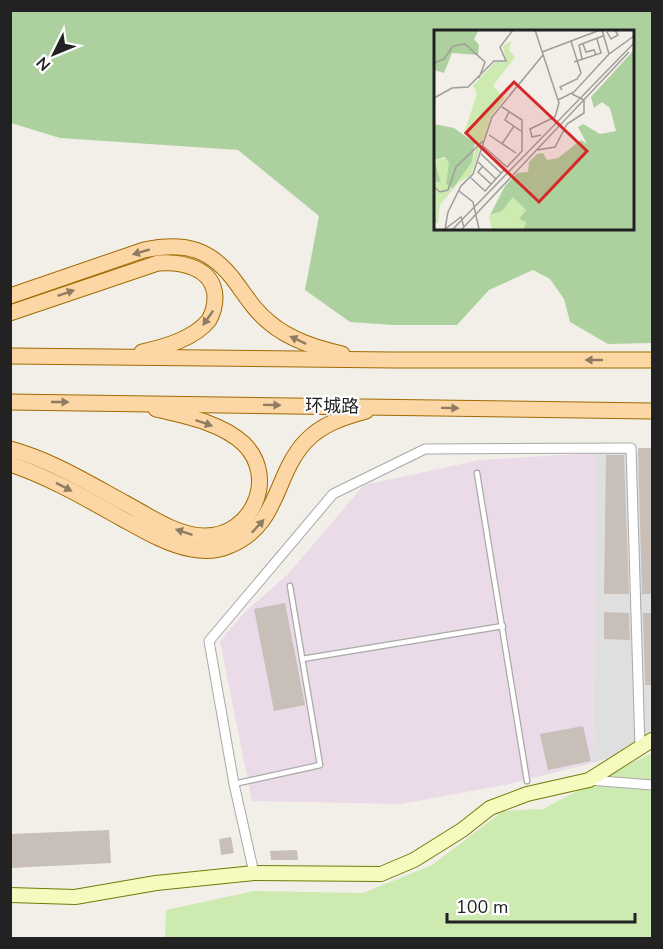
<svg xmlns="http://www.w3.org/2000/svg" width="663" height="949" font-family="'Nunito Sans','Noto Sans SC',sans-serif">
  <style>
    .residential { fill: #e0dfdf }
    .industrial { fill: #ebdbe8 }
    .grass { fill: #cdebb0 }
    .forest { fill: #add19e; fill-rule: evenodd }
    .building { fill: #c7bfb8 }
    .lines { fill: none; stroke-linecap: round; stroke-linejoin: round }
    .lane-casing { stroke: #a9a9a9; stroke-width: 7 }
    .street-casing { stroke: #a9a9a9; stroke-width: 11 }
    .secondary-casing { stroke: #707d05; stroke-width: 16 }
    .primary-casing { stroke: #a06b00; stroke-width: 17 }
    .lane { stroke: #fff; stroke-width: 4.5 }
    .street { stroke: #fff; stroke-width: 9 }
    .secondary { stroke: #f7fabf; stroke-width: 14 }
    .primary { stroke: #fcd6a4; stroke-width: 15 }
    .oneway { fill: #8f7c63 }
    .labels { text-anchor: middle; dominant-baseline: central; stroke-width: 4.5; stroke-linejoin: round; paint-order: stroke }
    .street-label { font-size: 18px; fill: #222; stroke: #fff }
    .inset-road { fill: none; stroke: #9f9d99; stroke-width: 1.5 }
    .view { fill: #d62828; fill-opacity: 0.15; stroke: #d62828; stroke-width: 3 }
    .inset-edge { fill: none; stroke: #222; stroke-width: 3 }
  </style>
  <rect width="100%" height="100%" fill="#f2efe9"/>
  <polygon class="residential" points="652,452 652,744 593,763 596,453"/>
  <polygon class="industrial" points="596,453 593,763 509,784 401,804 252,801 220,641 246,611 288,574 364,485 480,460"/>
  <polygon class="grass" points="652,753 652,938 165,938 166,910 254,891 363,893 432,865 503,811 543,809 611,773"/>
  <path class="forest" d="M10 11H652V343L608 344 570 322 564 299 550 279 533 270 489 290 457 325H394L350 322 305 290 319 216 238 150 60 138 11 123ZM435 32H632V228H435Z"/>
  <g class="building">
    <polygon points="638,448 652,448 652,594 642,594"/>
    <polygon points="606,455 624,455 629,594 604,594"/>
    <polygon points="285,603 305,705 274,711 254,609"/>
    <polygon points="604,612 629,613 630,640 604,639"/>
    <polygon points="643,613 652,613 652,685 645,685"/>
    <polygon points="583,726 591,761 548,770 540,734"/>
    <polygon points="109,830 111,863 10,868 10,834"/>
    <polygon points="231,837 234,853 221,855 219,839"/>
    <polygon points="297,850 298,860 271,860 270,851"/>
  </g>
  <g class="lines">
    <defs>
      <g id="lane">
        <polyline points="477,473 527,781"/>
        <polyline points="302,659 503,626"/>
        <polyline points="234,784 320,765 290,586"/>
      </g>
      <g id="street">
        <polyline points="589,780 652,785"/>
        <polyline points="254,873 234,784 209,641 333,494 425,449 631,448 640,747"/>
      </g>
      <polyline id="secondary" points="10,895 75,897 156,883 254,873 381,874 414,860 462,830 490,808 527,794 589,780 652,740"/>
      <g id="primary">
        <path d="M10 296 144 250C186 241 212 249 237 284 247 298 256 312 270 323 290 340 317 348 342 354"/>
        <path d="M10 313 158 263C182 261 214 268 215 297 215 305 213 313 209 320 194 339 164 347 142 352"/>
        <polyline points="10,356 393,360 652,360"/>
        <polyline points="10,402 652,411"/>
        <path d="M10 449C51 460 88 483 125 503 149 516 177 536 205 536 252 536 278 478 244 444 222 423 186 416 156 409"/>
        <path d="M10 464C49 477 85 498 121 518 143 530 166 544 191 549 205 552 218 551 231 545 280 524 274 475 306 441 322 424 344 417 366 411"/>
      </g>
    </defs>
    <use href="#lane" class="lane-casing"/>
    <use href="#street" class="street-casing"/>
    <use href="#secondary" class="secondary-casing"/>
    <use href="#primary" class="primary-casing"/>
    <use href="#lane" class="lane"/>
    <use href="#street" class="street"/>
    <use href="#secondary" class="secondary"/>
    <use href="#primary" class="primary"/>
  </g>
  <defs><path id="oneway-solid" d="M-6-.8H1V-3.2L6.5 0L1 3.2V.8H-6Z" transform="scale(1.5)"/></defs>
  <g class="oneway">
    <use href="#oneway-solid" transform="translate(141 252) rotate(164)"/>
    <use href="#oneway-solid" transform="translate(66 293) rotate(-19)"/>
    <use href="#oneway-solid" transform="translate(208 318) rotate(125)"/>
    <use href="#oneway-solid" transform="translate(298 340) rotate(-155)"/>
    <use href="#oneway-solid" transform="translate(594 360) rotate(180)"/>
    <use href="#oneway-solid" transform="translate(60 402)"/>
    <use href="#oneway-solid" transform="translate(272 405) rotate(1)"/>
    <use href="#oneway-solid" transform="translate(450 408) rotate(1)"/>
    <use href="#oneway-solid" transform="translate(204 423) rotate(19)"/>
    <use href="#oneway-solid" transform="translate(64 487) rotate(27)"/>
    <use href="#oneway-solid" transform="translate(258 526) rotate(-47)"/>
    <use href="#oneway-solid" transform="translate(184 532) rotate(-162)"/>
  </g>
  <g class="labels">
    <g class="street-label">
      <text transform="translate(332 406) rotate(1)">环城路</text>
    </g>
  </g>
  <g transform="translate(434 30)">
    <rect width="200" height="200" fill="#f2efe9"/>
    <path d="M77 11 75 20 81 27 59 56 71 68 58 84 37 145 24 153 6 175 4 193H0V152H7L0 130 14 128 21 152 38 132 43 113 30 103 43 64 39 56 61 32H72L69 16ZM79 166 92 180 89 185 93 195 90 199H58L55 186 68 181Z" fill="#cdebb0"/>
    <path d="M0 0H45L40 9 45 15 44 25 18 23 10 43 0 40ZM199 21V199H90L92 192 85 189 92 180 79 167 68 181 56 185 71 156 83 143 94 142 95 132 103 124 109 123 113 130 124 128 147 110 153 114 144 97 149 94 166 104 182 101 176 78 168 72 160 78 157 67ZM0 94 20 98 41 113 38 132 19 158 12 154 15 133 11 127 0 130 7 152H0Z" fill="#add19e"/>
    <path class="inset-road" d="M101 0 125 73 121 87 96 99 98 107 107 105M168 0 175 24 200 6M173 2 177 9 184 5 181 0M149 14 152 22 160 20 162 25M108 22 166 0M148 29 145 15 169 6M140 32 167 23 163 9M0 33 10 29 19 16 31 14 51 32 45 48M128 60 126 57 143 49 147 43 137 11M0 68 18 58 34 57 60 31H72L66 17 79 0M124 70 140 62 175 24M75 82 71 90 87 101M55 105 82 123M68 114 80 96M49 116 73 137 88 121V90L68 77M103 120 121 117 133 94 150 83V70L138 64M47 124 67 143M44 132 62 149M49 136 44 142 57 154M37 148 51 161 70 140M0 157 6 162 14 160 22 137 49 111M25 161 39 172 45 199M30 197 27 187 11 199 14 182 27 156 39 144 58 87 109 25M19 199 200 13M28 199 195 22"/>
    <path class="view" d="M80 52 153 121 105 172 32 103Z"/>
    <rect width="200" height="200" class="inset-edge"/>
  </g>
  <rect width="663" height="949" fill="none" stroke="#222222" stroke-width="24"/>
  <g transform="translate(54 54) rotate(227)" stroke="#ffffff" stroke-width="4.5" paint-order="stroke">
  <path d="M0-4.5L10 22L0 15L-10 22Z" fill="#222222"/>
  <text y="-9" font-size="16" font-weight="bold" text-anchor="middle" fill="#222222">N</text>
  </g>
  <path d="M447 913v9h188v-9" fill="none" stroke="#222222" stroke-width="3"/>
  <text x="456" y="913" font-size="18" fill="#222222" stroke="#ffffff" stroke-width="4.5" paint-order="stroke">100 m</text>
</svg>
